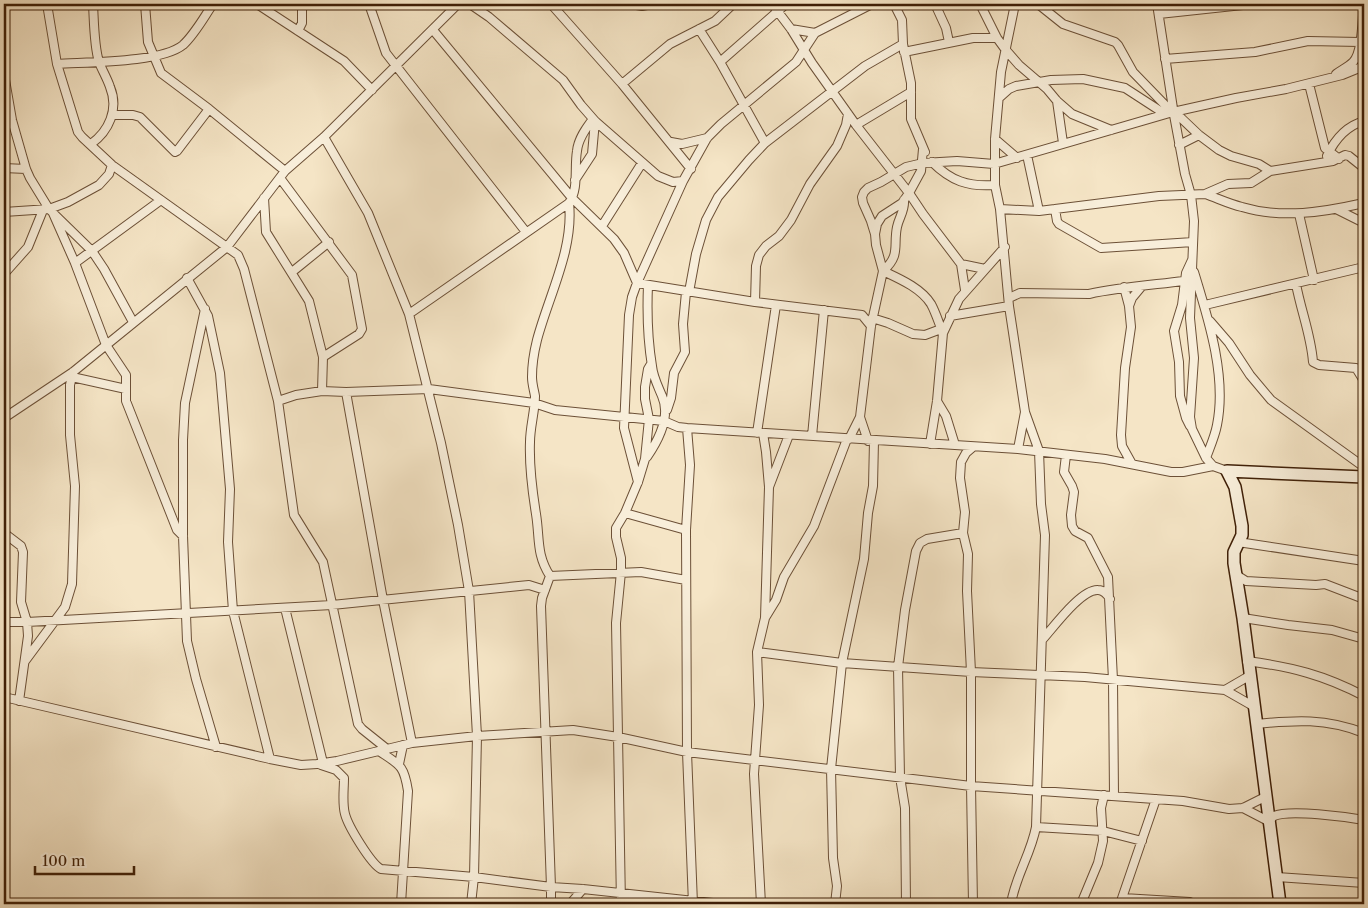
<svg xmlns="http://www.w3.org/2000/svg" width="1368" height="908" font-family="'Libre Caslon Text',serif">
	<rect width="100%" height="100%" fill="#f5e5c6"/>
	<filter id="stains"><feTurbulence type="fractalNoise" baseFrequency=".004" numOctaves="4"/><feColorMatrix values="0 0 0 0 .2 0 0 0 0 .09 0 0 0 0 .02 0 0 0 .5 -.17"/></filter>
	<radialGradient id="worn" r=".72"><stop offset=".6" stop-color="#630" stop-opacity="0"/><stop offset="1" stop-color="#630" stop-opacity=".3"/></radialGradient>
	<g fill="none" stroke-linecap="round" stroke-linejoin="round">
		<g stroke="#6c5037" stroke-width="10">
			<path id="street" d="M47,4L57,64L78,132L82,137L112,165L238,255L244,269L278,401L294,515L323,562L358,724L362,729L387,749
				M145,4L148,42L161,73L209,109L285,171
				M257,4L344,61L372,90
				M369,4L386,53L526,232
				M470,4L489,17L563,80L581,105L595,121L658,176L673,182L683,181
				M551,4L622,84L691,169
				M557,4H576
				M631,4L642,6L652,4
				M772,4L791,29L812,63L856,125L909,193L923,214L961,264L965,290
				M894,4L902,20L903,44L911,83V119L925,152
				M935,4L946,28L949,42
				M980,4L997,38L1005,49L1019,65L1047,89L1057,101L1072,114L1111,130
				M1038,4L1063,24L1115,42L1118,45L1133,72L1166,106L1169,113
				M1157,4L1174,115L1185,174L1191,195L1194,221L1190,318L1194,358L1190,417L1192,429L1206,458L1213,466L1227,471
				M1159,14L1252,4
				M699,29L720,62L765,143
				M791,29L815,33
				M433,30L572,198L614,239L624,253L637,283
				M298,31L302,23V4
				M904,52L973,38H997
				M1165,59L1255,52L1308,41L1360,42
				M720,62L786,4
				M57,64C87,62 161,63 183,45C195,34 204,17 213,4
				M4,74L12,120L26,169L30,178L49,209L92,251L104,269L133,322
				M1336,74C1341,70 1348,67 1353,62C1363,52 1362,18 1364,4
				M622,84L670,44L715,21L733,4
				M1309,84L1325,148L1339,159
				M1000,97L1009,89L1016,86L1051,80L1083,79L1125,88L1165,114
				M1057,101L1063,143
				M113,115H133L140,117L175,152L177,151L209,109
				M1174,115L1179,116L1199,135L1219,150L1231,156L1259,164L1270,171
				M856,125L911,92
				M324,137L368,213L409,314L441,443L458,525L469,591L477,736L474,877L471,904
				M995,139L1017,158
				M671,142L682,144L707,138
				M91,144C109,131 119,109 110,87C107,78 102,70 99,62C94,46 94,21 93,4
				M1179,145L1199,135
				M1027,155L1039,211
				M1327,156C1335,139 1346,126 1364,121
				M932,162C951,181 968,187 995,185
				M4,168L26,169
				M280,178L352,275L362,329L359,334L323,357
				M575,180L592,154L595,121
				M1205,194C1217,198 1229,204 1242,207C1282,219 1324,212 1364,203
				M264,198L266,232L309,301L323,357L322,391
				M569,203C574,249 549,295 537,340C534,352 532,365 532,377C532,384 534,390 535,396C535,411 530,427 530,442C529,467 532,489 536,514C540,539 536,554 550,576L641,572L686,580
				M1000,209L1039,211L1159,196L1205,194L1228,184L1251,183L1270,171L1333,161L1345,155L1349,156L1364,168
				M1055,209L1057,221L1059,224L1101,248L1193,242
				M1336,209L1364,223
				M52,211L75,263L106,345L126,375V401L177,530L183,536
				M4,212L49,209L68,202L99,185L109,174L112,165
				M1299,214L1314,280
				M602,226L642,163
				M875,234L871,221L863,203L862,197L864,192L868,188L881,182L906,167L923,163L957,161L994,164L1173,112L1236,98L1286,89L1342,75L1364,66
				M75,263L161,200
				M961,264L985,269
				M883,271C900,279 921,288 931,304C936,313 939,324 943,333
				M883,271C901,255 893,246 897,227C899,217 905,211 904,200
				M292,272L329,242
				M1194,272C1208,318 1227,376 1217,425C1215,436 1210,447 1206,458
				M4,274L28,247L43,210
				M187,278L208,316L220,373L230,489L228,542L233,611L270,759
				M637,283L755,302L862,315L871,326
				M1296,284C1301,311 1311,335 1313,362L1319,365L1356,368L1364,381
				M1124,287L1129,306L1131,327L1125,368L1121,435L1122,446L1132,464
				M689,292L696,254L706,220L718,197L749,160L765,143L865,66L903,44
				M1009,298L1020,293L1089,294C1120,287 1152,285 1184,281
				M755,302L756,266L759,255L766,246L779,236L791,220L810,184L837,146L846,125L848,114
				M1205,305L1364,267
				M1129,306L1132,298L1142,286
				M205,309L185,403L183,440V536L187,641L196,679L216,747
				M409,314L569,203C579,189 574,168 577,151C578,139 586,128 593,119
				M950,316L1009,306
				M872,318L888,323L913,334L925,335L941,329
				M1210,321L1229,343L1250,375L1271,400L1364,467
				M72,377L126,389
				M346,392L383,600L412,743
				M278,401L296,395L322,391L346,392L429,389L534,403L555,410L664,421L678,427L687,428L1018,449L1105,459L1171,472H1183L1213,466
				M937,401L946,416L955,445
				M667,410L671,398L674,373L685,352L683,324L686,292
				M860,417L868,441
				M4,418L73,372L227,247L285,171L324,137L458,4
				M1190,426L1186,418L1180,396L1179,362L1174,331L1182,305L1186,273L1192,260
				M687,428L690,465L686,530L687,752L693,904
				M757,433L776,305
				M812,436L824,310
				M849,439L860,417L871,326L883,271L876,245L875,234L877,224L882,216L902,203L909,193L921,171L923,149
				M930,444L937,401L943,333L959,299L1005,247
				M973,447L966,453L961,462L960,478L965,512L963,533L968,554L967,591L971,672V786L973,904
				M1018,449L1025,412
				M1066,455L1064,472L1072,486L1074,492L1071,515L1072,526L1075,531L1088,538L1108,577L1113,680L1114,796
				M647,457C658,441 671,416 662,396C658,386 653,377 652,366C648,342 647,309 648,285
				M638,482L624,428L629,315L632,297L637,283L683,181L707,138L721,124L796,62L815,33L872,4
				M769,487L789,435
				M625,513L686,530
				M4,533L21,546L23,552L21,602L27,622L28,636L19,701
				M1238,542L1364,561
				M1235,574L1246,581L1316,585L1325,584L1364,599
				M550,576L542,598L541,606L551,887V904
				M285,608L323,763
				M765,618L776,600L784,577L814,526L847,439
				M1243,618L1288,625L1332,630L1364,639
				M4,622H27L332,605L529,585L545,590
				M1042,640C1053,628 1081,589 1098,590C1104,590 1107,594 1110,599
				M757,652L842,663L971,672L1085,677L1225,690L1253,706
				M25,661L65,607L72,584L75,486L70,435V385L73,372
				M1247,661C1292,667 1324,675 1364,696
				M1225,690L1249,676
				M4,697L270,759L301,765L317,764L337,761L412,743L477,736L573,730L618,737L687,752L971,786L1183,801L1229,809L1243,808L1265,797
				M1256,724C1295,720 1326,718 1364,733
				M379,751C400,765 404,765 408,791L401,904
				M399,764L403,745
				M321,765L336,770L344,778C344,790 342,803 345,814C348,826 371,864 381,869L474,877L551,887L583,889L722,904
				M1243,808L1268,821C1270,820 1272,818 1274,816C1290,809 1346,817 1364,820
				M1036,827L1103,831L1142,841
				M1277,877L1364,883
				M1123,898L1190,902L1192,904
				M570,904L583,889
				M621,904L616,623L621,572V558L616,537V528L625,513L638,482L645,459L649,419L645,399V387L648,369L651,364
				M761,904L754,774L759,705L757,652L765,618L769,487L766,452L763,433
				M835,904L837,886L833,858L831,769L842,663L864,559L868,513L873,486L874,441
				M906,904L905,808L900,777L898,667L905,610L916,551L920,543L927,539L963,533
				M1011,904C1015,877 1031,854 1036,827L1045,535L1041,504L1039,451L1025,412L1009,306L1000,209L995,185V139L1001,72L1015,4
				M1081,904L1098,863L1103,841L1101,808L1104,795
				M1120,904L1156,799"/>
		</g>
		<g stroke="#3f1f07" stroke-width="14">
			<path id="secondary" d="M1227,471L1235,487L1242,526V535L1234,552V563L1243,618L1280,904
				M1227,471L1364,477"/>
		</g>
		<use href="#street" stroke="#f8eeda" stroke-width="8"/>
		<use href="#secondary" stroke="#f8eeda" stroke-width="11"/>
	</g>
	<rect width="1368" height="908" fill="none" stroke="#f5e5c6" stroke-width="20"/>
	<rect x="5" y="5" width="1358" height="898" fill="none" stroke="#3f1f07" stroke-width="2.5"/>
	<rect x="10" y="10" width="1348" height="888" fill="none" stroke="#3f1f07"/>
	<path d="M35 866v8h99v-8" fill="none" stroke="#3f1f07" stroke-width="2.5"/>
	<text x="42" y="866" font-size="15" fill="#3f1f07" stroke="#f8eeda" stroke-width="4" paint-order="stroke">100 m</text>
	<rect width="100%" height="100%" filter="url(#stains)"/>
	<rect width="100%" height="100%" fill="url(#worn)"/>
</svg>
